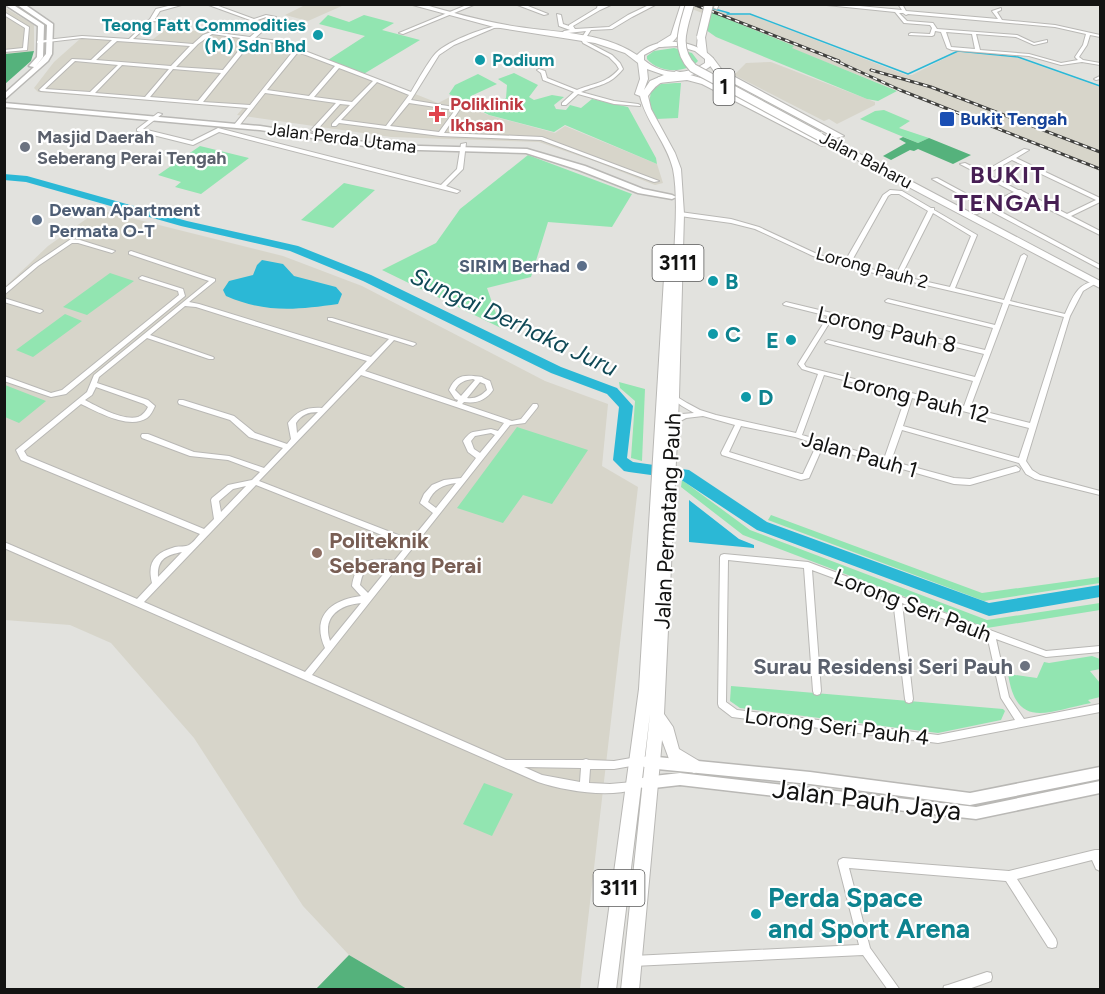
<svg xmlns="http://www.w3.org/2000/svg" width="1105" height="994" font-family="Figtree,sans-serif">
	<rect width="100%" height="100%" fill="#e2e2de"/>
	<path fill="#d7d5ca" d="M305,5V4L344,5L308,21L285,15Z
		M682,5H701L728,14L751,15L906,75H912L959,51L1018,58L1100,87V171Z
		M4,7L34,25V51L5,54Z
		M165,30L208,31L278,40L438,103L450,97L488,115L555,133L565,126L657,164L663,183L655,185L594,161L539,142L391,137L237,115L243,108L38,92L34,88L54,62L81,38L152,40Z
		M771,62L875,102V105L837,124L829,119L824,121L734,75L746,63Z
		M99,210L283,256L362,286L545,381L608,404L602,466L638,487L580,989H407L349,955L303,906L194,738L111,643L70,625L5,620V287L48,246Z"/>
	<path fill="#92e5b1" d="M710,12L794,46L792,48L897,91L878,101L867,99L716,37L706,30Z
		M328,15L349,22L364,15L394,23L382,30L420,40L362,75L328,60L365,36L319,24Z
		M674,48L692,53L698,61C686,74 658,73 647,59V56L654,51Z
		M514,73L538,85L529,97L534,100L552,95L564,97L554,105L556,109L566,110L570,105L581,108L592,99L628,107L656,158L657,164L565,125L554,132L489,115L449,94L455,85L478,74L497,84L471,96L474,102L488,108L506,98L507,85L498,79Z
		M676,83H681L678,118L656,119L649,104L651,91L661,84Z
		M884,110L910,121L899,128L929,138L918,143L860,119L875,111Z
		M200,146L249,158L201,194L175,187L181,182L158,175Z
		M528,155L632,194L612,227L548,222L531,277L487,288L501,328L382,270L436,243L460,209Z
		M344,183L375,190L333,228L301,220Z
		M110,273L134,281L87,315L63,307Z
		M65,314L82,321L33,357L16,350Z
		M619,382L645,389L642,461L631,458L635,401L620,388Z
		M4,385H5L46,401L19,423L5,417Z
		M517,427L588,450L552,504L523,495L503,523L457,508Z
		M682,480L750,530L987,620L1100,603V610L987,628L743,535L681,487Z
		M771,515L982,593L1100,577V583L984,601L768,520Z
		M1092,656L1100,659V669L1090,671L1100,683V697L1088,700L1091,703C1048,711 1017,731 1008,674L1037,678L1044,662L1049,663Z
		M731,686L1003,709L1005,711L1001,720L938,733L740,708L730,701Z
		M484,783L513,794L492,836L463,824Z"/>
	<path fill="#55b27c" d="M34,51L31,61L5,84V54Z
		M903,137L918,143L929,138L971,155L953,164L918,149L914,151L910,150L891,160L883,156L906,143L899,139Z
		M349,955L407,989H316Z"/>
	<path fill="#2bb8d6" d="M262,260L283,264L294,276L336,287L342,294L338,304C296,310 265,313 226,296L223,290L229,281L253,275L257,265Z
		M689,500L739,539L754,545V548L689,542Z"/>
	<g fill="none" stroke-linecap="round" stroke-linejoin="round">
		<path stroke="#2bb8d6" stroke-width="1.5" d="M711,8L729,13
			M727,14H750L908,74L958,51L1018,57L1100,86"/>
		<path fill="#2bb8d6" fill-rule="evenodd" d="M4,174L27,176L187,221L298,246L371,275L561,367L617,388L633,406L627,458L633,462L689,470L767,522L989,603L1100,585V597L989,616L757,530L680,479L629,472L624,471L613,460L619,407L607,394L551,373L363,281L290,251L181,226L26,182L4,180Z"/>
		<g stroke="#b9b8b5" stroke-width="2">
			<path id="minor" d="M176,4H185L160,11L155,19L179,22L184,19H186V21L180,24L153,21L133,39L193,44L203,35L211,32L250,37L271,19L266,17L232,29L230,28V27L250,20L206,4H213L254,19L266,15L276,17V19L255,38L279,41L411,92C417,82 429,60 436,53C448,41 489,25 505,25V27L494,28L454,45L439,55L411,100L460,108V109L444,133L542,137L659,181L654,182L541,140L440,136L339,123L336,126H332V124L350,105L340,104L316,131L314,132L311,130L312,129L336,103L265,93L239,126L237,127L234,125L248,108L41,91L39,90L72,59L91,60L112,40L82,38L39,43H37V41L82,36L129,39L150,19L156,9ZM212,34L248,39L223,70L176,67L198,44ZM253,40L276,43L294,50L250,105L203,102ZM117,41L190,46L171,66L96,60ZM298,52L335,66L309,96L267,90ZM75,61L118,65L90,92L45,89ZM122,65L169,69L145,97L95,93ZM339,68L373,81L352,102L314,97ZM173,69L221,73L198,101L150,97ZM377,82L409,95L386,126L341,120ZM409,103L455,110L439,132L390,126Z
				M469,4H476L403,34L399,33Z
				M515,4H523L548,14L544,15Z
				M598,4H602V6L606,4H613L600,10L573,26L575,29L609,27L628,15L651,4H657L632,17L612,29L591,30L585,39L587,42L612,55L620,63L623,69C609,86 600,84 581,92L614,101L638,104L640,105V106L614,104L578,94L566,105H562V103L574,92L543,80L541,73L537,70L539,69L545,71L547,78L577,90C593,83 606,84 619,69L616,64L609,57L583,43L581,39L586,31L568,33L561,37L559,36L564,31L570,30L559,26L557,14L561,15L563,24L569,26V25L597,8Z
				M715,4H719L717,9L714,8Z
				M817,4H838L902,10L898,4H902L906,11L998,19L992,11L1001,8V10L997,12L1002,20L1055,25L1100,35V37L1090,35L1087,45L1079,57L1083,60L1100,63V65L1082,62L1061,65L1029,56L952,50L947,48L941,32L935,31L934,35L932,36L909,35V34L911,33L930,34L932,28L930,25L904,23L895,12ZM899,13H903L906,15L908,14L1055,27L1086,34L1083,45L1075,57L1078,60L1061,63L1029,54L980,50L976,34L1016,37L1034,45L1047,42V40L1034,43L1017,35L937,29L933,23L907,21ZM946,32L972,34L975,49L951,47Z
				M4,12L29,27L27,50L4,52V50L23,48L25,28L4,15Z
				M1100,76V79L1096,80L1094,79Z
				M158,113L162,114L143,129L192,141L218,128L441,185L457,169L461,144L466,143L463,169L446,186L460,191L457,193L219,132L193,145L137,131V129Z
				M1024,149L1029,150L1016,158L1100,198V202L1071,216L1100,231V235L1018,194L992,207L1100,265V269L987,209L977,214H973V212L983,207L932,179L937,178L987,205L1014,192L960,164L965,163L983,172ZM1012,160L1096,200L1067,214L1022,191L1021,190H1018L987,174Z
				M890,190L902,191L931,208H934V210L977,235L955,288L1004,300L1021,256L1024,254L1027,256L1010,301L1065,314C1073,297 1077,283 1097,281L1098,282L1083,291L1070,316L1026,461L1032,470L1040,475L1100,491V495L1035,479L1026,474L1019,463L902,430L891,461L954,478L970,479L1016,466L1020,469L1019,471L970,485L954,484L823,446L809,478L801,480L722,455L721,453L735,425L703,416L686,418L675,424H671L670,422L671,420L682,414L694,413L682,406L672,399L671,397L674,395L687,403L700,410L716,415L796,433L818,374L802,369L798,364L828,316L784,305L783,304L786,302L985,350L993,328L886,302L885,301L888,299L995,325L1003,303L844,266L813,256L755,229L731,223L680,216L677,214L680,212L731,219L759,227L817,254L844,263L883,195ZM891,194H899L928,211L896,275L850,264L888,196ZM933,213L971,236L950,287L901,276ZM1009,304L1064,317L1030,423L970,408ZM833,317L984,354L975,377L828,340L825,342L826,343L973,381L964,406L806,367L804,364ZM824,375L906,396L884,459L802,435ZM912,398L1029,428L1019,458L903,426ZM741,426L795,437L817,444L803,474H801L729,452Z
				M71,239L80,240L115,251L112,253L78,243H72L38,266L4,295V289L34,264Z
				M131,251L215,279V281L189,302L199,304L371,357L389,339L328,320V318H332L415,343L416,344L413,346L394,340L365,371L457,402L458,400L455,399L449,390C456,373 467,375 482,377L483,378L490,381L493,390C486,400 477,404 464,402L462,404L512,421L521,419L533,404H537L538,406L537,408L525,423L510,425L312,675L506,760H583L586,759L589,760L614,761L637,757L640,758L642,761L640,764L637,765L614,769H590L589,783L610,784L633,782L636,783L638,786L636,789C608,798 565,791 538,782L4,548V542L137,599L152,583C147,563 154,553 175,547C179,546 186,547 189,545C193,543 197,537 200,534L21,460L16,450L87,392L94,375L209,281L129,254V252ZM185,306L196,307L367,361L322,408C307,407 297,411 288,423L291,439L287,444L255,433L234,416L183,400H179L178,402L179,404L230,420L249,437L283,448L264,468L229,456L194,452L148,434H142L141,436L142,438L190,456L228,460L260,472L252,480L228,485L212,498L211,500L214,519L204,529L27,456L24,451L81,404C98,412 129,430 147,418C151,415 153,410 155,406L148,400L97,383L99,377L147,338L209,359H213L214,358L213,357L150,335ZM361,375L504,423L498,431L491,429L473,432C469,433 466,437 463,441L468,452L476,458L461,478L444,480L432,485L424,494L420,503L433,513L411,540L259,481ZM473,379L475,380L461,396L455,390C459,382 465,380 473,379ZM480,382L485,384L487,390C481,396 475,399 467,398ZM96,387L144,404L148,407C146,411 143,415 138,417C123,421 98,407 85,400L92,395ZM318,412L297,433L296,423C301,415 308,412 318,412ZM491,433L495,435L480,453L474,449L471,441L475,436ZM456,483L436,508L428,502C434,489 442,485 456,483ZM256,485L407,545L394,561C370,557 356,560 352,586L361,596C330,600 311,617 325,648L305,672L144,602ZM246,486L221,512L219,501L233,489ZM182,552L158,577C157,559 166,555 182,552ZM375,565L390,566L368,593L360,585C362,575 364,568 375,565ZM361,603L330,641C322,617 339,605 361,603ZM524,767L581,768L580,782L542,775Z
				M142,276L183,289L185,296L66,394L51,397L4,381V376L51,393L62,390L179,295L178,291L140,279L139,278Z
				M4,298L42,310L43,311L40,313L4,302Z
				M724,554L808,562L1046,651L1100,646V652L1046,657L996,639L1009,697L1024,719L1100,704V712L938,743L732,717L719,707L718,704L720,557L721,555ZM728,560L804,568L813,691L814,694L817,695L820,694L821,691L812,570L893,600L905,699L906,702L909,703L912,702L913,699L902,603L987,635L1001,698L1015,720L938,735L737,710L726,702Z
				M1095,850H1100V871L1096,869L1092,860L1017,879L1056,939L1057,943L1056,947L1052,948L1048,947L1006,881L849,868L870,948L900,990H888L863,955L633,966L629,965L628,961L629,957L633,956L859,945L838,863L839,860L843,858L1009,871Z
				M987,972L991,973L992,977L991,981L966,990H943L944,986L948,985Z"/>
		</g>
		<g stroke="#b9b8b5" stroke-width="3">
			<path id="tertiary" d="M4,4H12L44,25L43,57L35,67L46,54L47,25L16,4H24L53,24L52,54L48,61L4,100V94L34,67L29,66L37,57L38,26Z
				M4,103L260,126L384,145L527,149L585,166L643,189L672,195L676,197L672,199L638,193L579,170L526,153L384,149L260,130L4,107Z
				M647,756L810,772L970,793L1100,767V779L970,805L810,784L647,768L642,766L641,762L642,758Z
				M680,773L976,807L1100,781V793L976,819L680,785L645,789L640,787L638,783L640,779L645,777Z"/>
		</g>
		<g stroke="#b9b8b5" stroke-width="2">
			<path id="primary" d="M409,4H422C450,12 478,20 507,25C549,33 601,30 637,55C657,35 694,39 713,58V64C690,85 668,66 648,96L651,109L675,153L681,169L684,214L679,397L664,714L673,727L679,749L699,761L701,766L699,771L694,773L669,759L662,740L639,990H621L650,714L616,990H598L639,689L664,278L669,275L673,277C674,245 679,199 673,169C667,143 646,122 640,96L635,94L640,79L638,63L625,53L595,43L494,27ZM678,46L695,51L705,59V63C687,76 661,75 644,60V55L659,47ZM647,69L664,75L650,81L644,90L648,79Z"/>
		</g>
		<g stroke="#b9b8b5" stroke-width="2">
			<path id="trunk" d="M681,4H689C684,21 680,47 658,47V43L671,35Z
				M698,35L705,37L707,54H701L697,46Z
				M707,58H713L722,70L844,136L836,138L716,74L706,60Z
				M676,71L708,80L815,135L822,134L1100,281V288L829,145L822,146L702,84L687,80L659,83L655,80L659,77L675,76L672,74Z"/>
		</g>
		<use href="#minor" fill="#fff" fill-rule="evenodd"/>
		<use href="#tertiary" fill="#fff" fill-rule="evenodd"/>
		<use href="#primary" fill="#fff" fill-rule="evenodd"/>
		<use href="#trunk" fill="#fff" fill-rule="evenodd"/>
		<g stroke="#40403e" stroke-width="3">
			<path id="rail" d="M693,4L839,61
				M832,59L900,90L1100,169
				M871,70L931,87L1100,152"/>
		</g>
		<use href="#rail" stroke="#fff" stroke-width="1.5" stroke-dasharray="4.5" stroke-linecap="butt"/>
		<g stroke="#b9b8b5" stroke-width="10" stroke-linecap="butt">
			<path id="trunk-bridge" d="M690,4C683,28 674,48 693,68L819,136
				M701,37L709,4"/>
		</g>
		<use href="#trunk-bridge" stroke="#fff" stroke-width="8"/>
	</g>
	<g fill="#0f9aa8" stroke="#fff" stroke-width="2">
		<circle cx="318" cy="35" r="6"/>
		<circle cx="480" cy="60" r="6"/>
		<circle cx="713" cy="281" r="6"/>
		<circle cx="713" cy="334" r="6"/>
		<circle cx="791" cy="340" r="6"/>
		<circle cx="746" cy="397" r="6"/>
		<circle cx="756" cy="914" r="6"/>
	</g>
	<path fill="#e0444e" stroke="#fff" stroke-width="2" d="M434 105h6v6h6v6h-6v6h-6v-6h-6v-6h6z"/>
	<rect fill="#1a4fb4" stroke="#fff" stroke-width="2" x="939" y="111" width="16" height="16" rx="3"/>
	<g fill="#6b7280" stroke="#fff" stroke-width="2">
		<circle cx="25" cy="147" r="6"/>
		<circle cx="1025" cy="666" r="6"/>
	</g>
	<g fill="#5c6f8a" stroke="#fff" stroke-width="2">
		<circle cx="37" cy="220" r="6"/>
		<circle cx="582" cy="266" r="6"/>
	</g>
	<circle fill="#8d6e63" stroke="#fff" stroke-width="2" cx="317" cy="553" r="6"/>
	<g text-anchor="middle" stroke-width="4.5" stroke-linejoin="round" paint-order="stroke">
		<g font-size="18" font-weight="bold" fill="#0d838f" stroke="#fff" text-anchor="end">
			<text x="306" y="31">Teong Fatt Commodities<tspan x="306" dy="21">(M) Sdn Bhd</tspan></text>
			<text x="492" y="66" text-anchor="start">Podium</text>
		</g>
		<g font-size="18" font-weight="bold" fill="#be3a42" stroke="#fff" text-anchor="start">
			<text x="450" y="110">Poliklinik<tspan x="450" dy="21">Ikhsan</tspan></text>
		</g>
		<g font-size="18" font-weight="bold" fill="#164399" stroke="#fff" text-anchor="start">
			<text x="960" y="125">Bukit Tengah</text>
		</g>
		<g font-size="18" font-weight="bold" fill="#5b616d" stroke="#fff" text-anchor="start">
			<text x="37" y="143">Masjid Daerah<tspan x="37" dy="21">Seberang Perai Tengah</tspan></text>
		</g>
		<g font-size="18" fill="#131312" stroke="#fff">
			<text transform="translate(342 138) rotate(7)" y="6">Jalan Perda Utama</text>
			<text transform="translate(866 160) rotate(28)" y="6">Jalan Baharu</text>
			<text transform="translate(872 268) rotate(15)" y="6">Lorong Pauh 2</text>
		</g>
		<g font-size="18" font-weight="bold" fill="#4e5e75" stroke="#fff" text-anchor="start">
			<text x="49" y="216">Dewan Apartment<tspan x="49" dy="21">Permata O-T</tspan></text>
			<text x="570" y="272" text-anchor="end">SIRIM Berhad</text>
		</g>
		<g fill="#fff" stroke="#5a5a59" stroke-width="1.5">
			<rect x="713.5" y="69" width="21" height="36" rx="4.5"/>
			<rect x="652.5" y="245" width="51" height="36" rx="4.5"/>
			<rect x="593.5" y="870" width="51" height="36" rx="4.5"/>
		</g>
		<g font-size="21" font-weight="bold" fill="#131312">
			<text x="724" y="94">1</text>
			<text x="678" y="270">3111</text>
			<text x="619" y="895">3111</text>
		</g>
		<g font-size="22" font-weight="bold" fill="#0d838f" stroke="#fff" text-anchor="start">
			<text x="725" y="289">B</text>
			<text x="725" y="342">C</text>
			<text x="779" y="348" text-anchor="end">E</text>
			<text x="758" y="405">D</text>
		</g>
		<g font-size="22" fill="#131312" stroke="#fff">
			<text transform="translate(887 329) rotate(13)" y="8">Lorong Pauh 8</text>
			<text transform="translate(916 397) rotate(14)" y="8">Lorong Pauh 12</text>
			<text transform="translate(860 454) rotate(16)" y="8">Jalan Pauh 1</text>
			<text transform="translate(667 521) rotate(-87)" y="8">Jalan Permatang Pauh</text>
			<text transform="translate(913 605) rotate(21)" y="8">Lorong Seri Pauh</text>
			<text transform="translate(837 726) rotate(7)" y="8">Lorong Seri Pauh 4</text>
		</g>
		<g font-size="22" font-weight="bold" fill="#785e54" stroke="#fff" text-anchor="start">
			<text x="329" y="548">Politeknik<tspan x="329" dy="25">Seberang Perai</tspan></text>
		</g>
		<g font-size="22" font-weight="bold" fill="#5b616d" stroke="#fff" text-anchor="end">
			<text x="1013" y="674">Surau Residensi Seri Pauh</text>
		</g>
		<g font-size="24" font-weight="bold" letter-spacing="1.5" fill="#471f54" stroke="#fff">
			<text x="1008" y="183">BUKIT<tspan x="1008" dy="28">TENGAH</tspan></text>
		</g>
		<g font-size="24" font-style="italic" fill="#114a57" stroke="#fff">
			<text transform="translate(514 322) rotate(25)" y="8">Sungai Derhaka Juru</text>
		</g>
		<g font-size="27" fill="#131312" stroke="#fff">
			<text transform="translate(867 800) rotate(7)" y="9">Jalan Pauh Jaya</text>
		</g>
		<g font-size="27" font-weight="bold" fill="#0d838f" stroke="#fff" text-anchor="start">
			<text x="768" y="907">Perda Space<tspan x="768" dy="31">and Sport Arena</tspan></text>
		</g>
	</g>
	<rect width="1105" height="994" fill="none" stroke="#131312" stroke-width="12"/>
</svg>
